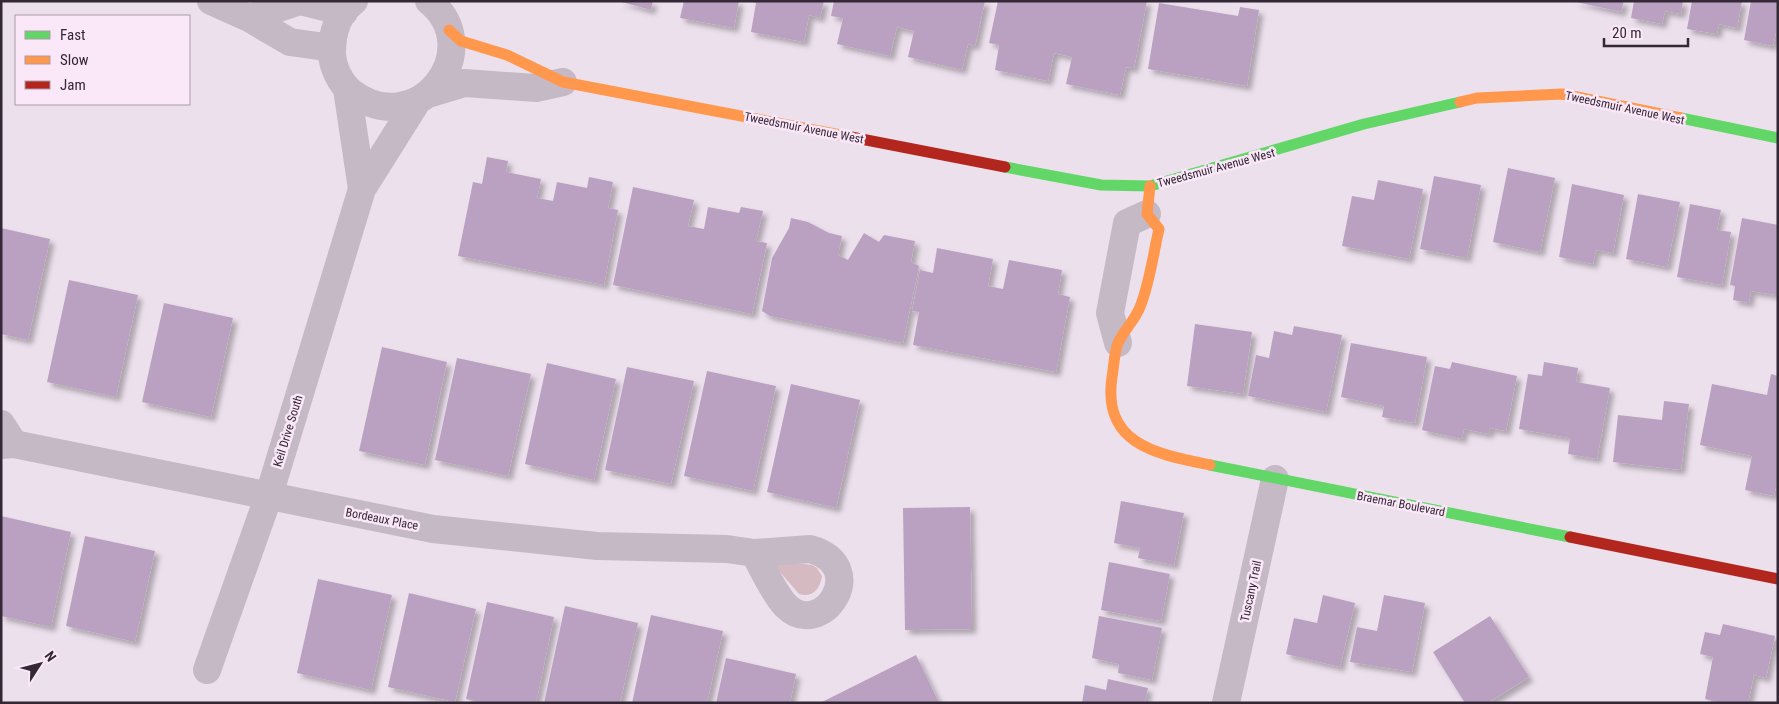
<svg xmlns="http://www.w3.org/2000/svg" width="1779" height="704" font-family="'Roboto Condensed',sans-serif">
	<defs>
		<filter id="shadow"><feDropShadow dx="4.5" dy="4.5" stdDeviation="2.5" flood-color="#0004"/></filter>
	</defs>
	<rect width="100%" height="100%" fill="#ece0ec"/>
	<path fill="#d5bac1" d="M776,561L812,565L817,568L822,576C820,589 813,598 799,594L774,565Z"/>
	<path fill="#bba1c1" filter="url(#shadow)" d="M618,1H653L651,10Z
		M684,1H739L734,28L680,18Z
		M750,1H824L820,18L809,15L804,42L751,32L756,3Z
		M834,1H985L975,46L968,44L962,70L908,57L914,31L897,27L890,56L837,44L843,18L831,16Z
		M998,1H1147L1134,68L1126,67L1120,95L1066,84L1072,57L1054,53L1048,81L995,70L999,45L989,43Z
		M1572,1H1624L1621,12Z
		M1634,1H1683L1681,14L1665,11L1662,24L1631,18Z
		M1692,1H1742L1737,28L1719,24L1717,34L1687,29Z
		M1751,1H1778V33L1776,32L1773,46L1744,40Z
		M1159,3L1238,16L1240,7L1259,10L1247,86L1148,69Z
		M487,157L508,161L506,172L541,179L537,198L553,201L557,182L587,188L589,177L613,182L608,208L618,210L604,285L458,256L473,182L482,184Z
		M1508,168L1555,178L1540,252L1493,242Z
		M1434,176L1481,185L1467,258L1420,249Z
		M1378,180L1423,189L1409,259L1342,246L1352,196L1374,200Z
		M1572,184L1624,195L1613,253L1596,250L1593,264L1559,257Z
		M633,187L694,200L688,226L704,229L708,207L739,213L741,207L763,211L756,241L767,243L752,314L613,285Z
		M1638,194L1680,202L1667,267L1626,259Z
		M1690,204L1721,210L1717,230L1731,232L1722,285L1677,277Z
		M791,218L808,222L829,233L842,236L838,255L848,260L864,233L879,242L884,235L915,241L911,262L919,266L903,343L770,316L762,311L772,258L789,228Z
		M1742,218L1778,225L1777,295L1751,291L1749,303L1733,300L1735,286L1730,285Z
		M1,228L50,239L28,340L1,334Z
		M937,248L993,259L988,286L1003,289L1009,260L1062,270L1058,294L1070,297L1056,372L913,345L919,312L912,311L920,270L933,273Z
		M69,280L138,295L116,397L47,382Z
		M164,303L233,318L211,417L142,402Z
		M1195,324L1252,332L1243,394L1187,386Z
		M1294,326L1342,335L1326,412L1248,396L1256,355L1269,358L1274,331L1292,335Z
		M1351,343L1427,357L1415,423L1382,417L1384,406L1341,397Z
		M382,347L447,362L425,465L359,451Z
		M457,358L531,374L508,476L435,460Z
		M1452,362L1517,376L1506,431L1490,428L1489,434L1464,429L1462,439L1422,430L1435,366L1450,369Z
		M1544,362L1578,368L1576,382L1610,388L1597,459L1568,454L1570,438L1519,429L1528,374L1542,376Z
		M547,363L616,379L594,480L525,464Z
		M627,367L694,381L671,484L605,470Z
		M707,371L776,386L753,491L684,476Z
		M1771,374L1778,376V477L1774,496L1745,490L1752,456L1700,445L1712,384L1767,395Z
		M791,384L860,400L836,508L767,492Z
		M1664,401L1689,404L1681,470L1613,462L1618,415L1662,420Z
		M1121,501L1184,513L1174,565L1138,558L1140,548L1114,543Z
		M970,507L972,629L905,630L903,508Z
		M1,516L71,532L51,627L1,616Z
		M85,536L155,551L135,642L66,626Z
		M1109,562L1170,574L1161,621L1101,610Z
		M318,579L392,595L371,690L297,673Z
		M409,593L476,609L455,702L388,687Z
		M1323,595L1355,603L1340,667L1286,654L1294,618L1317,623Z
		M1384,595L1425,603L1412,672L1350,662L1357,627L1377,631Z
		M487,602L554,617L536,703H483L466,699Z
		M565,606L638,623L620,703H544Z
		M651,615L723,631L707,703H632Z
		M1099,616L1162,628L1152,680L1118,673L1119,664L1092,658Z
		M1490,616L1529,677L1488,703H1465L1433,652Z
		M1723,624L1775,636L1766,678L1754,675L1748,703H1722L1705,699L1713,657L1700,654L1705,632L1720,635Z
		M916,655L939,703H820Z
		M726,658L796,674L790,703H716Z
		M1108,679L1148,688L1145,703H1082L1085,685L1106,690Z"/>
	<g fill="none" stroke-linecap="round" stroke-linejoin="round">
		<path stroke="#c6b9c6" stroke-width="28" d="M211,1L249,18L290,42L332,48
			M354,1C338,13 332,33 332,52C332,66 340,83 351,92C417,143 489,50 429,1
			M249,18L300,1L344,12
			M347,89L362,189
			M431,93L464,83L536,88L563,82
			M1118,343L1110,313L1127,223L1147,214
			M1,424L14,444L1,445
			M14,444L433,529L597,546L727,549L754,553
			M810,549C872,566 822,641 786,606C773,592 764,570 754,553Z
			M207,670L269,495L362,189L416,103
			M1226,703L1275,479"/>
		<path stroke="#63d668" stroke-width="11" d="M1681,118L1778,138
			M1005,167L1101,185L1150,186L1364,124L1460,102
			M1210,465L1570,537"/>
		<path stroke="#ff974d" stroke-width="11" d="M449,30L461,41L507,55L563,82L851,137
			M1460,102L1477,98L1562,94L1681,118
			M1150,186L1147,214L1159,229C1153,255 1150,282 1140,307C1135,320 1124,330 1118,343C1114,353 1114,366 1112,377C1102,445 1157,454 1210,465"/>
		<path stroke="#b3261e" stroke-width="11" d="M851,137L1005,167
			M1570,537L1778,579"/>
	</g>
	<g text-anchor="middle" stroke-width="5" stroke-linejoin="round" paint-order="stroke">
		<g font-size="12" fill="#342736" stroke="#fae7f8">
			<text transform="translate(1625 108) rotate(12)" y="4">Tweedsmuir Avenue West</text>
			<text transform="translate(804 128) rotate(11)" y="4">Tweedsmuir Avenue West</text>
			<text transform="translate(1216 168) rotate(-15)" y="4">Tweedsmuir Avenue West</text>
			<text transform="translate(288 431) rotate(-73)" y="4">Keil Drive South</text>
			<text transform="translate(1401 504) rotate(11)" y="4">Braemar Boulevard</text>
			<text transform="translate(382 519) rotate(11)" y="4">Bordeaux Place</text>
			<text transform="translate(1251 591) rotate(-78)" y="4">Tuscany Trail</text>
		</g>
	</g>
	<rect width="1779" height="704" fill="none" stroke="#342736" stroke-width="5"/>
	<rect x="15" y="15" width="175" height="90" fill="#fae7f8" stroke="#ab9aaa"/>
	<rect x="25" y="31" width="25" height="8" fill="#63d668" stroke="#ab9aaa"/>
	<text x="60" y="40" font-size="15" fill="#342736">Fast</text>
	<rect x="25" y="56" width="25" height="8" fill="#ff974d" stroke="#ab9aaa"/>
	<text x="60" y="65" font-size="15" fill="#342736">Slow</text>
	<rect x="25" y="81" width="25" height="8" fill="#b3261e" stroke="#ab9aaa"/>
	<text x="60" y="90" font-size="15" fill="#342736">Jam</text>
	<g transform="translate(40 664) rotate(54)" stroke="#fae7f8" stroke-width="4" paint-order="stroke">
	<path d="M0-4L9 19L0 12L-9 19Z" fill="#342736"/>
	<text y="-8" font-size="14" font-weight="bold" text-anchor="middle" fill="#342736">N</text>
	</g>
	<path d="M1604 38v8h84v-8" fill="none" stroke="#342736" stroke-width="2.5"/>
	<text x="1612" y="38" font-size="15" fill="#342736" stroke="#fae7f8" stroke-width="4" paint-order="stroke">20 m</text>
</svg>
